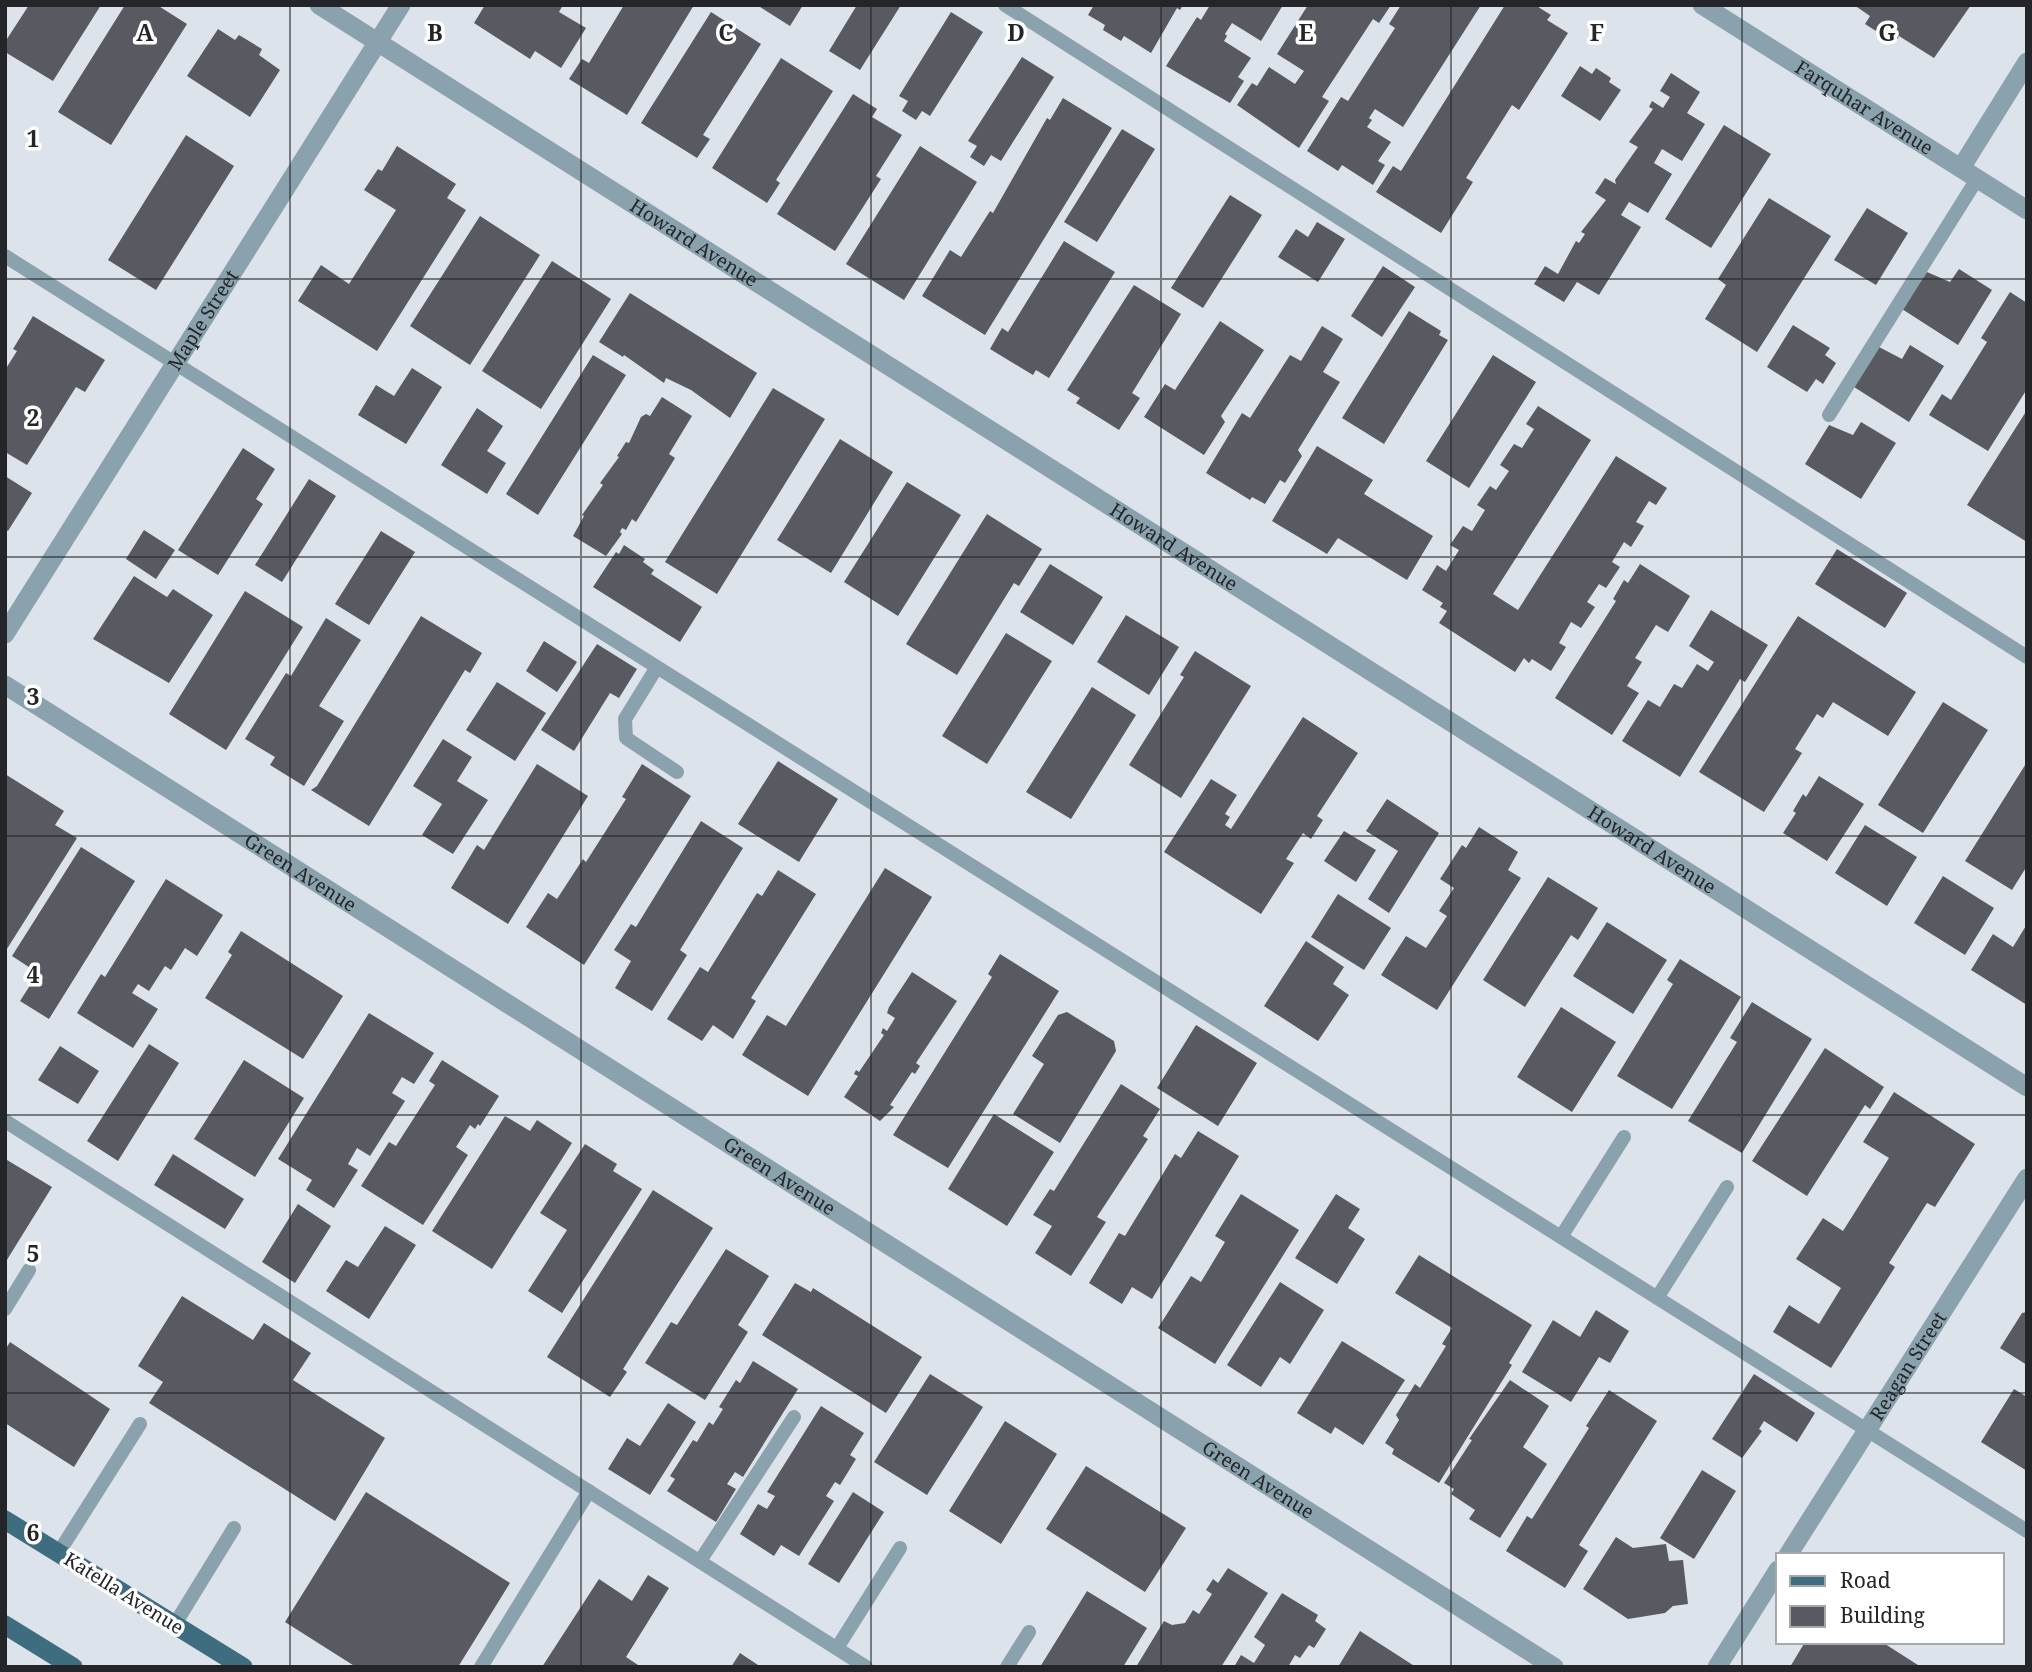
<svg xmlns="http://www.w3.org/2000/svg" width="2032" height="1672" font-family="'Noto Serif',serif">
	<rect width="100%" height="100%" fill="#dde3eb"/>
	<path fill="#595961" d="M29,5H101L53,81L5,52V42Z
		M125,5H157L187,24L111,145L58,112Z
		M485,5H563L559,12L586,28L561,68L535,51L530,59L474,23Z
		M624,5H694L627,115L569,79L582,59L589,63Z
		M757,5H803L790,26Z
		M857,5H901L860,70L829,51Z
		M1094,5H1183L1180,10L1177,8L1151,53L1124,36L1121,41L1103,30L1105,25L1088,15Z
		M1210,5H1283L1261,41L1232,23L1225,34L1227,36L1224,41L1251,58L1238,77L1244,81L1230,103L1166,66L1197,17L1201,20Z
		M1308,5H1391L1379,23L1373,19L1322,97L1329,101L1299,148L1237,105L1252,83L1257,86L1269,67L1295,84L1304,71L1277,54Z
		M1401,5H1481L1403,127L1375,109L1369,118L1372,120L1367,127L1391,142L1378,161L1385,165L1373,185L1342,165L1338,171L1307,151L1341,97L1348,101L1395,28L1389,24Z
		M1505,5H1535L1551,15L1547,20L1568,33L1519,110L1512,105L1466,178L1473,182L1441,233L1376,192L1393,166L1401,171Z
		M1854,5H1971L1934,58L1899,36L1895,43L1865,24L1870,16Z
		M711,12L761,44L703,135L710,139L697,158L641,123Z
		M951,12L983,32L930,116L922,111L916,120L902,111L908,101L899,96Z
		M218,29L235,40L239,35L262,49L259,55L280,70L250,117L187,76Z
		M1022,57L1054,77L1001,161L991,155L984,166L970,157L977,146L968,141Z
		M781,58L833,91L776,180L780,183L767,203L712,168Z
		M1580,66L1592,74L1596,68L1611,78L1609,82L1621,90L1600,121L1561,96Z
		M1671,73L1700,92L1687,113L1705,124L1682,161L1662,149L1654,163L1672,174L1648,213L1629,202L1621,215L1641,227L1599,295L1577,282L1564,302L1534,284L1545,266L1558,274L1576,241L1579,243L1585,234L1581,232L1606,200L1595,193L1605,178L1616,184L1615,180L1638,147L1629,142L1653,109L1649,107L1652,101L1663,108L1670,97L1660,91Z
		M853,94L877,109L872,117L902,135L876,176L881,179L835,251L777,214Z
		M1063,98L1112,128L985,335L922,296L950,250L961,257L990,211L993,213L1047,118L1050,120Z
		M1724,125L1771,154L1711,248L1665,219Z
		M1122,129L1155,149L1097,242L1064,222Z
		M186,135L234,166L156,290L108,260Z
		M397,146L456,184L447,198L466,210L377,351L298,301L321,265L349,284L396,210L364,190L378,169L382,171Z
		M920,146L977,182L904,300L846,264Z
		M1230,195L1262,215L1203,308L1171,288Z
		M1769,198L1831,236L1757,352L1705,319L1726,285L1718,279Z
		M1867,208L1908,233L1876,285L1834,260Z
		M480,216L540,255L470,365L410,326Z
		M1317,222L1345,239L1318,282L1278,257L1296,229L1308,237Z
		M1064,241L1115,272L1049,378L1036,370L1033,375L990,349L1002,328L1008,332Z
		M552,261L611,299L541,409L482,371Z
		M1383,266L1415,287L1382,337L1351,316Z
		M1959,269L1992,290L1958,345L1902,309L1927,272L1950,282Z
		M1134,285L1181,314L1132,393L1140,398L1119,430L1076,403L1080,398L1067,390Z
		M2010,292L2027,303V389L1988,451L1929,415L1942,394L1951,400L1987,342L1981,338Z
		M630,293L757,373L730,418L691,390L666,378L664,383L624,355L623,357L599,342Z
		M1409,311L1441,331L1439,335L1448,340L1384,444L1342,418Z
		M33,316L105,360L85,392L76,387L27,465L5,452V370L17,351L13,349Z
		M1220,321L1264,350L1221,416L1225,422L1204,455L1144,417L1165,384L1175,390Z
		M1793,325L1830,348L1825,355L1836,363L1823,384L1816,379L1807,392L1767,367Z
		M1322,326L1343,339L1323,372L1340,382L1298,450L1302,456L1285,483L1280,480L1265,504L1252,497L1250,500L1206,473L1242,413L1250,418L1290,355L1301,361Z
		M1910,345L1944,366L1909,422L1854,387L1879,347L1902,359Z
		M593,355L626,375L538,515L506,494Z
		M1493,355L1536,382L1469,488L1426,461Z
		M412,368L442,387L406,444L358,415L376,385L394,396Z
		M773,388L825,419L717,594L665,562Z
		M662,397L692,416L669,454L675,458L636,522L632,519L626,530L622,528L620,532L622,534L606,556L573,536L584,516L582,515L603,485L600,483L619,457L617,456L626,442L629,443L641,417L646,414L650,416Z
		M1538,406L1591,440L1493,594L1518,610L1616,456L1667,488L1656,505L1649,501L1636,522L1644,526L1631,547L1624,542L1612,562L1620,567L1606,588L1599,584L1587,602L1595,607L1581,628L1571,622L1559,643L1566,647L1551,671L1532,659L1529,663L1524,658L1515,672L1439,623L1447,611L1440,607L1443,603L1422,590L1437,565L1446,571L1459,550L1450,545L1463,526L1472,531L1485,510L1477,505L1490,486L1496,490L1509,471L1500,465L1514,444L1522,448L1534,429L1526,424Z
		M477,408L503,426L487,451L506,463L487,494L441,465Z
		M2027,410V542L1967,505Z
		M1861,422L1896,443L1861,499L1805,464L1829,425L1853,435Z
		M840,439L893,472L831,573L777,540Z
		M1317,446L1373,480L1364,494L1433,536L1407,580L1338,538L1327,554L1272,521Z
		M243,448L275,469L256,499L263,504L218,575L178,550Z
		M5,476L32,493L8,531L5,529Z
		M309,479L336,496L282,582L255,565Z
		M907,482L961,515L898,616L844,582Z
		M987,514L1042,549L1019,586L1014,583L957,675L906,644Z
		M144,530L175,550L156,579L126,559Z
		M381,531L415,552L369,625L335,604Z
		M624,545L645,559L643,562L654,570L651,574L702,607L680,642L593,587L616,552L619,554Z
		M1837,549L1907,593L1885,628L1815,584Z
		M1050,564L1103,597L1073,645L1020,612Z
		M1640,564L1690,596L1668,632L1656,625L1635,658L1642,662L1627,686L1639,693L1612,735L1555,698L1616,601L1613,599L1624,580L1628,583Z
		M134,576L167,597L173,589L213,615L169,683L93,639Z
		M245,591L303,627L226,750L169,714Z
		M1711,610L1768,645L1745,682L1740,679L1680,777L1622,741L1648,700L1660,707L1674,684L1682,688L1697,664L1708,671L1714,662L1689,646Z
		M1126,615L1179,647L1149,695L1097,662Z
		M421,616L482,653L470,673L465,670L369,826L311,790L317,786Z
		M1798,616L1916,692L1888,736L1833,702L1823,718L1817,714L1795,749L1802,753L1764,812L1699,772Z
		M326,618L361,640L319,706L344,721L304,786L270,765L275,757L245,739L286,673L291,676Z
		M1006,633L1052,661L987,764L942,736Z
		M544,641L577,662L557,692L526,671Z
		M597,644L637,669L619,698L610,693L574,751L541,730Z
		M1195,651L1251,686L1181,798L1129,765L1184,677L1180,675Z
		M497,682L546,713L515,761L466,730Z
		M1092,687L1136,715L1071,819L1026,792Z
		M1943,702L1988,730L1923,833L1878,805Z
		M1303,717L1358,753L1317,816L1323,820L1311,839L1303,833L1286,859L1294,863L1261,914L1164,852L1211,779L1237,795L1225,814L1230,817L1225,825L1231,829Z
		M443,739L472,757L457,781L488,800L453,854L422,835L442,804L413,786Z
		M778,761L838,799L799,862L738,824Z
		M2027,762V866L2012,890L1965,861Z
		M537,764L588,796L508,924L451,888L477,845L484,850Z
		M642,764L691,796L584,965L526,927L548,893L557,899L583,859L586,862L626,799L622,797Z
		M5,774L64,811L55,825L77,838L5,952Z
		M1819,776L1864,804L1827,861L1783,833L1796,813L1793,811L1803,794L1806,797Z
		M1387,799L1439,833L1389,913L1368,899L1398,851L1366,831Z
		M701,821L743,848L680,950L687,955L652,1011L615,988L631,961L614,950L631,924L636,927Z
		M1865,825L1917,857L1887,906L1835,873Z
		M1479,827L1518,852L1508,870L1521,878L1437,1010L1381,975L1406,936L1426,948L1447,916L1439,911L1454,888L1440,879L1462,845L1466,848Z
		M1344,831L1376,850L1356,882L1324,861Z
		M81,847L135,881L49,1019L20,1001L38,973L12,956Z
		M885,868L932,897L808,1096L742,1055L767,1015L786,1026Z
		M778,870L816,894L751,998L756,1001L733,1039L713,1025L702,1041L667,1019L700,967L708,972L757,893L762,896Z
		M1943,876L1994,908L1965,955L1914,923Z
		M1548,877L1598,908L1578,940L1571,935L1525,1007L1483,980Z
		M166,879L223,915L197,956L185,948L171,970L165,966L149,991L138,984L132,993L158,1009L133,1048L77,1013L101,974L105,977Z
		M1338,894L1391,928L1364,970L1311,937Z
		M1607,922L1667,960L1633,1014L1573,976Z
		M2027,924V1005L1971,970L1993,934L2013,947Z
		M241,931L343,996L303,1059L205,998L232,955L228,952Z
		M1306,941L1344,967L1333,984L1349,995L1318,1041L1264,1006Z
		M1000,954L1059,991L948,1168L893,1135L992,977L988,974Z
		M1680,959L1741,997L1672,1109L1617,1076L1673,984L1667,980Z
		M912,972L957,1001L916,1063L920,1066L915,1074L912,1072L890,1105L894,1107L880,1121L844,1097L858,1076L854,1074L856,1070L859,1072L884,1035L881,1033L883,1028L887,1031L895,1018L887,1013L889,1007Z
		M1752,1002L1812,1039L1742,1153L1688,1121L1737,1042L1730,1038Z
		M1561,1007L1616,1042L1572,1112L1517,1077Z
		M1067,1012L1114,1041L1116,1051L1060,1143L1013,1114L1044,1064L1032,1056L1058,1015Z
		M369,1013L434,1053L414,1084L402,1077L392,1093L405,1101L370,1156L357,1148L348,1164L358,1170L334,1208L306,1190L312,1180L278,1159Z
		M1196,1025L1257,1063L1218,1126L1157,1088Z
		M149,1044L179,1063L118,1161L87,1141Z
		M60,1046L99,1071L78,1104L38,1080Z
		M1825,1048L1884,1087L1870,1109L1865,1105L1807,1196L1752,1161Z
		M244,1060L304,1098L255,1177L194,1139Z
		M442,1060L499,1096L480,1126L478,1124L475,1129L470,1125L456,1147L468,1155L423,1225L361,1186L389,1142L396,1146L435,1085L429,1081Z
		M1121,1084L1160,1109L1143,1136L1148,1139L1097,1217L1106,1222L1071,1276L1035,1253L1052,1226L1033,1215L1050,1189L1054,1191Z
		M1894,1092L1975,1144L1935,1207L1927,1203L1889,1263L1895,1267L1831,1368L1773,1332L1789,1305L1819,1324L1841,1288L1796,1259L1823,1218L1843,1231L1889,1158L1863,1142Z
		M994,1114L1054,1152L1007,1226L948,1189Z
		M505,1116L530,1131L537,1120L572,1143L492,1269L432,1231Z
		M1198,1131L1239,1156L1152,1299L1132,1287L1122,1304L1089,1283L1119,1233L1125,1236L1175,1154L1181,1158Z
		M585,1144L617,1164L613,1171L642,1189L562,1313L528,1291L567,1230L540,1213Z
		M173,1154L244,1199L225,1229L154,1185Z
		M7,1160L52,1187L5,1263V1162Z
		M653,1190L713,1228L623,1369L627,1372L610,1397L547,1357Z
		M1241,1194L1299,1230L1215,1364L1158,1328L1191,1276L1201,1282L1225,1242L1215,1236Z
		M1336,1194L1360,1209L1348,1228L1365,1239L1337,1284L1295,1258Z
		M298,1204L331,1226L295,1283L262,1262Z
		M385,1226L416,1245L369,1319L326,1291L346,1260L358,1267Z
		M726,1249L769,1276L738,1325L748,1332L705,1400L645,1363L671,1322L677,1325Z
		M1419,1255L1532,1325L1509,1363L1512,1365L1439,1483L1392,1454L1394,1449L1385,1443L1399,1420L1396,1415L1415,1384L1420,1388L1446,1346L1442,1344L1452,1328L1395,1293Z
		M1280,1282L1324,1310L1290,1364L1280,1357L1261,1387L1227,1365Z
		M795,1283L811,1292L813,1288L922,1357L886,1413L762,1335Z
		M182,1296L253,1340L264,1323L311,1353L293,1380L385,1438L335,1521L149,1403L163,1382L138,1366Z
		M1596,1310L1629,1331L1610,1363L1599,1357L1571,1402L1522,1372L1553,1320L1580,1337Z
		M2027,1312V1365L2000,1348L2022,1313Z
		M1342,1341L1405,1380L1363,1445L1335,1427L1331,1434L1297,1413Z
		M10,1342L110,1409L74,1467L5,1423V1350Z
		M753,1361L798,1389L743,1477L735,1472L727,1484L736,1489L716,1522L667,1491L675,1479L670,1476L693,1440L697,1442L709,1422L713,1425L723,1409L719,1407L736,1380L740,1383Z
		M930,1374L983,1407L927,1495L874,1462Z
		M1754,1374L1815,1413L1797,1442L1764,1421L1759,1429L1762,1431L1742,1458L1712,1439Z
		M1510,1380L1549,1406L1523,1447L1547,1464L1500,1538L1469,1519L1475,1510L1451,1494L1454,1489L1444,1483L1472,1440L1469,1439Z
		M2014,1389L2027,1397V1471L1981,1442Z
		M1609,1390L1657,1421L1579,1545L1588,1551L1565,1588L1506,1551L1527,1516L1532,1519L1589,1428L1586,1426Z
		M668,1403L696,1422L650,1495L608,1469L627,1438L640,1446Z
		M821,1406L864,1433L850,1455L856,1459L840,1485L835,1482L826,1496L834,1501L799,1556L781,1545L774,1556L740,1534L758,1504L767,1509L775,1496L767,1492Z
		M1005,1421L1057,1454L1001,1544L949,1511Z
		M1086,1466L1186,1528L1145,1592L1046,1529Z
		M1702,1470L1736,1491L1694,1559L1660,1538Z
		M366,1492L510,1583L458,1667H356L285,1622Z
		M853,1492L884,1512L839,1583L808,1564Z
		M1616,1537L1633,1548L1666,1544L1669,1561L1683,1560L1688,1604L1673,1606L1665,1613L1628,1619L1583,1589Z
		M1228,1568L1268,1593L1221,1667H1136L1164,1621L1172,1625L1185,1623L1193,1610L1199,1614L1212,1594L1206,1590L1213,1579L1218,1583Z
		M648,1575L669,1588L626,1657L641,1667H542L599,1579L632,1601Z
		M1087,1591L1147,1628L1123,1667H1040Z
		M1282,1593L1318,1615L1315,1621L1326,1629L1314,1648L1309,1645L1300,1658L1295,1655L1288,1667H1234L1241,1655L1254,1663L1265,1645L1254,1637Z
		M1360,1631L1416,1667H1338Z
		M1805,1642H1882L1921,1667H1790Z
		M740,1653L761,1667H731Z"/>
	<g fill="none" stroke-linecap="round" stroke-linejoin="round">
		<path stroke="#8aa2ad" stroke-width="14" d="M1005,5L2027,657
			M5,256L2027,1531
			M1829,415L1977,179
			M657,667L625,719L626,738L677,772
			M5,1121L866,1667
			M1561,1237L1624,1137
			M1657,1298L1727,1187
			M5,1309L29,1270
			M59,1552L140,1424
			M700,1561L794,1417
			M175,1624L234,1528
			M837,1648L900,1548
			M481,1667L589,1491
			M1007,1667L1029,1632"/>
		<g stroke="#8aa2ad" stroke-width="19">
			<path id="s1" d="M319,5L2027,1087"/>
			<path d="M1961,168L2027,62"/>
			<path id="s2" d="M5,634L401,5"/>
			<path id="s3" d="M5,685L1554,1667"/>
			<path id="s4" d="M1788,1555L2027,1178"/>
			<path d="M1717,1667L1778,1570"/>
		</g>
		<path stroke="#8aa2ad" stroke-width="19" id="s5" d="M1702,5L2027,210"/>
		<path stroke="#3e6d7f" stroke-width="19" d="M5,1520L243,1667
			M5,1625L73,1667"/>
	</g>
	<path fill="none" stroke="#232528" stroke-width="2" stroke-opacity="0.55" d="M290,5V1667M581,5V1667M871,5V1667M1161,5V1667M1451,5V1667M1742,5V1667M5,279H2027M5,557H2027M5,836H2027M5,1115H2027M5,1393H2027"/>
	<g text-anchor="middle" stroke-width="7" stroke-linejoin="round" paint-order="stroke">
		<g font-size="19" fill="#232528" stroke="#fff">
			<text dy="7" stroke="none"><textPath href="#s5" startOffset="192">Farquhar Avenue</textPath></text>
			<text dy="7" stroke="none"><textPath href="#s1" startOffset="444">Howard Avenue</textPath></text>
			<text dy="7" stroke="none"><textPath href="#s2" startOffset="371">Maple Street</textPath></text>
			<text dy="7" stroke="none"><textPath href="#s1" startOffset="1012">Howard Avenue</textPath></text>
			<text dy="7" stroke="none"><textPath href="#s1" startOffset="1578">Howard Avenue</textPath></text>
			<text dy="7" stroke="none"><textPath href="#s3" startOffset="350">Green Avenue</textPath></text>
			<text dy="7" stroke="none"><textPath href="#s3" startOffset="917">Green Avenue</textPath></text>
			<text dy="7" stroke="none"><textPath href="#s4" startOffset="224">Reagan Street</textPath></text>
			<text dy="7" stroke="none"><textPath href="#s3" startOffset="1484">Green Avenue</textPath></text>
			<text transform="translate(124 1593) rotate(32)" y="7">Katella Avenue</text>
		</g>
	</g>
	<g font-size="23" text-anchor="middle" font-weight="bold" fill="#232528" stroke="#fff" stroke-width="7" stroke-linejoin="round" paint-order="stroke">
		<text x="145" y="41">A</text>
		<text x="435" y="41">B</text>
		<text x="726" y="41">C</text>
		<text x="1016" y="41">D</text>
		<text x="1306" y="41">E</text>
		<text x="1597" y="41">F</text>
		<text x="1887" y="41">G</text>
		<text x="33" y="147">1</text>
		<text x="33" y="426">2</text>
		<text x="33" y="705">3</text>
		<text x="33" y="983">4</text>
		<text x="33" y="1262">5</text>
		<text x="33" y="1541">6</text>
	</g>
	<rect width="2032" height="1672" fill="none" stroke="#232528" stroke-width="14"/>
	<rect x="1776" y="1553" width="228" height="91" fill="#ffffff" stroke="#a7a8a9" stroke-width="2"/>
	<rect x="1790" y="1576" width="35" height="10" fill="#3e6d7f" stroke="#a7a8a9" stroke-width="2"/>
	<text x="1840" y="1588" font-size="21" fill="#232528">Road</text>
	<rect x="1790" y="1606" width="35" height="21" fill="#595961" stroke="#a7a8a9" stroke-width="2"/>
	<text x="1840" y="1623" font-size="21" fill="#232528">Building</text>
</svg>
